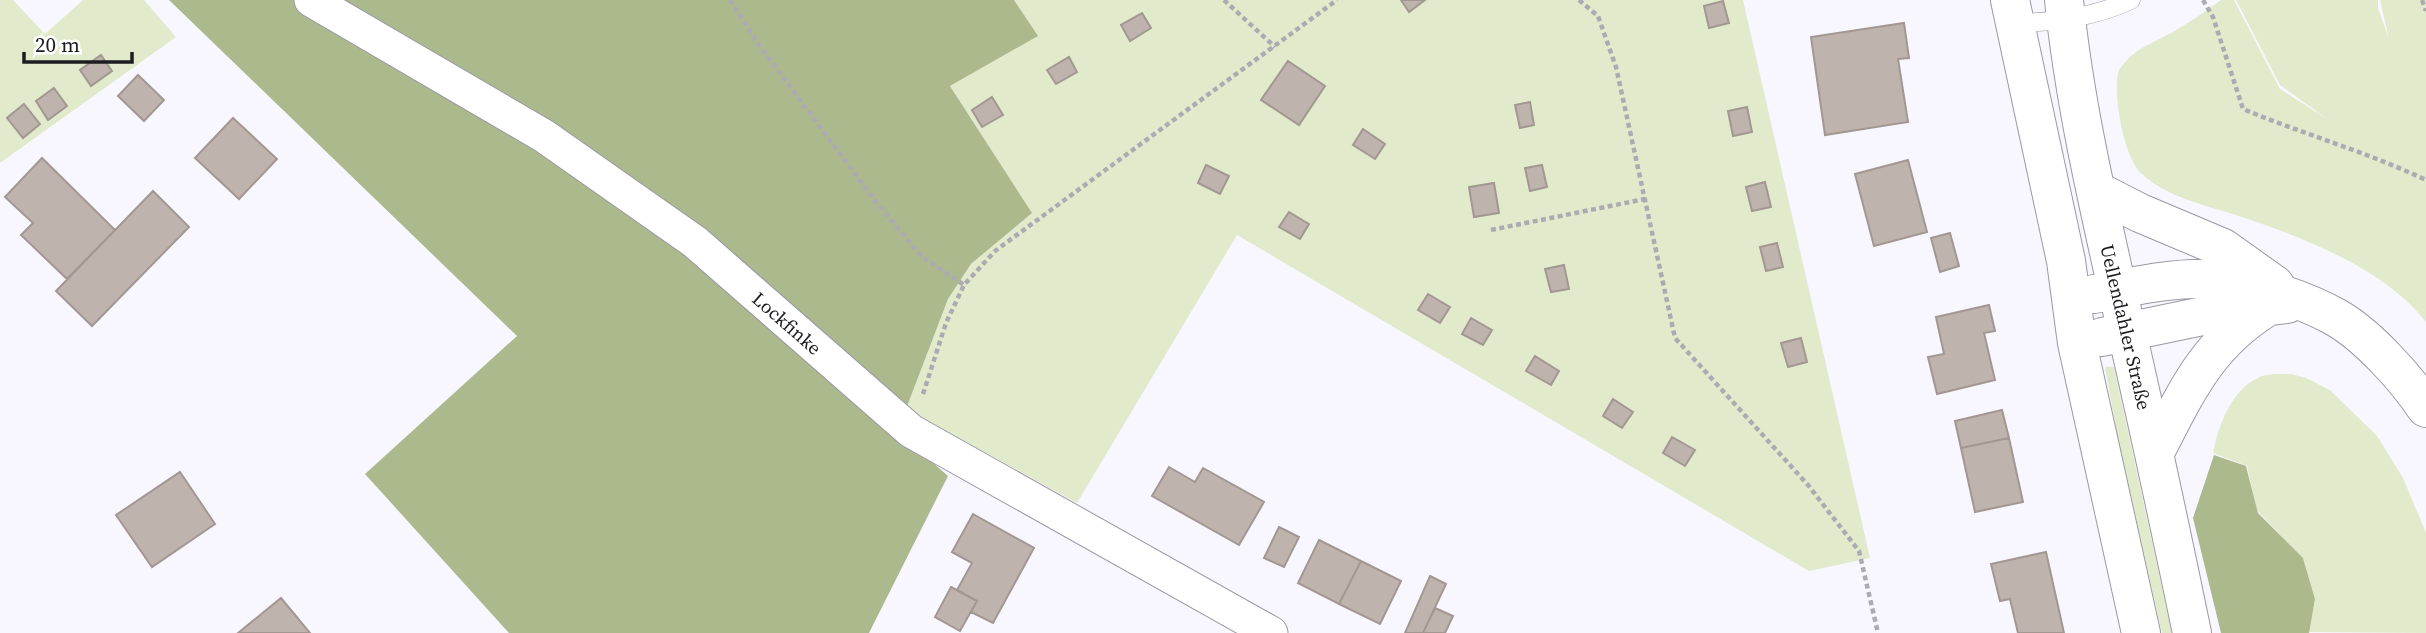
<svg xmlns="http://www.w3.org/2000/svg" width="2426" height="633" font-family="'Source Serif 4',serif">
	<rect width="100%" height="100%" fill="#f8f6ff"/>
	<path fill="#e1ebcc" d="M0,0H13L45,34L83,0H144L176,37L0,163Z
		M1014,0H1743L1870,558L1809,571L1237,235L1077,503L906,409L948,299L971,264L1032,213L950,86L1037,36Z
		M2221,0H2234L2280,89L2327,119L2280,85L2236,0H2378V8L2389,39L2380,0H2426V322C2384,268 2302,237 2239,216C2206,205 2168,198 2142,174C2124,159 2113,96 2118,73C2119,68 2124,64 2127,60C2138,47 2166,37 2181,27C2195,19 2208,9 2221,0Z
		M2105,367H2114L2172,633H2162L2118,439Z
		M2274,374H2291L2306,378L2330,390L2377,436L2403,478L2426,533V633L2307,632L2315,600L2304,560L2257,510L2247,466L2213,453C2218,427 2231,390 2258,378C2262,375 2269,375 2274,374Z"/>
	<path fill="#acb98d" d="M169,0H294L538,144L677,239L948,476L869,633H509L365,474L517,336Z
		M326,0H1014L1038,36L950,86L1032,213L971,264L948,299L906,409Z
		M2214,455L2246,466L2258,513L2303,558L2315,599L2309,633H2221L2193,518Z"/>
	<path fill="#bfb4ad" stroke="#a29791" stroke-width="2" d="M1401,0H1425L1409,12Z
		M1723,1L1729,23L1709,28L1704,6Z
		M1142,13L1151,28L1130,41L1121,25Z
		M1904,23L1909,58L1898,59L1908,122L1825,135L1811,37Z
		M101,55L112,71L91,86L80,70Z
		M1069,57L1077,72L1056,84L1047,70Z
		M1288,61L1325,86L1299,125L1261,100Z
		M138,75L164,100L144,121L118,96Z
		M54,88L67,106L48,120L36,101Z
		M992,97L1003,115L982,127L972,110Z
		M1530,102L1534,125L1520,128L1515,105Z
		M24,104L40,124L23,138L7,118Z
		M1747,107L1752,132L1733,136L1728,111Z
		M233,118L277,159L239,199L195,158Z
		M1363,129L1385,144L1375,159L1353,145Z
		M42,158L115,230L67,279L21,235L33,223L5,197Z
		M1908,160L1927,232L1874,246L1855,174Z
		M1206,165L1229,176L1220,194L1198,183Z
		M1542,165L1547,187L1530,191L1525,168Z
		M1765,182L1771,207L1752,211L1746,187Z
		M1494,183L1499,213L1474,217L1469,187Z
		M153,191L189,227L92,326L56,291Z
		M1289,212L1309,224L1300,239L1279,227Z
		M1950,233L1959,266L1940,272L1931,238Z
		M1777,243L1783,267L1766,271L1760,247Z
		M1564,265L1569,289L1551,292L1545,269Z
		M1428,294L1450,307L1440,323L1418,310Z
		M1989,305L1995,331L1984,333L1995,380L1937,394L1928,357L1944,354L1936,317Z
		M1471,318L1492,330L1483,345L1462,334Z
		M1801,338L1807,362L1788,367L1781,343Z
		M1535,356L1559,371L1551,385L1526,371Z
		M1613,399L1633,412L1622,428L1603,416Z
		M2002,410L2009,438L1961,448L1955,421Z
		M1672,437L1695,450L1685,466L1663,453Z
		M2009,438L2023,502L1975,512L1961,448Z
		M1169,467L1195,482L1203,468L1264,502L1239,545L1152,496Z
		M180,472L215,524L152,567L116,515Z
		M973,514L1034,548L993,623L971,612L977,601L957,590L972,563L952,552Z
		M1279,527L1299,537L1284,567L1264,558Z
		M1319,540L1361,561L1339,604L1298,583Z
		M2046,552L2064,633H2018L2010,599L2000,601L1991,564Z
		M1361,561L1401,581L1380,624L1339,604Z
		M1430,576L1446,584L1423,633H1405Z
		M951,587L977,601L960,631L935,617Z
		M281,598L310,633H238Z
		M1435,608L1453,616L1445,633H1423Z"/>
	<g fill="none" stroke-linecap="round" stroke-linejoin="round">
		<g stroke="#9b98a3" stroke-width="19">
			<path id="lane" d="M2014,24C2055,21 2093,18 2131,0"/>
		</g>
		<g stroke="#9b98a3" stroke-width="35">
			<path id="street" d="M311,0L544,136L695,242L911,431L1271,633"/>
		</g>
		<g stroke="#9b98a3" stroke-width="40">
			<path id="secondary" d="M2010,0L2066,261L2077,343L2141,633
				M2064,0C2075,110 2102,220 2126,328C2149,429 2171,531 2192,633
				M2097,191L2140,213L2223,248L2275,285
				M2094,294C2134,286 2174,277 2215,279C2250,281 2307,301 2337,318C2368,336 2406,378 2426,408
				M2102,337L2222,312L2287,304
				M2155,452C2187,391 2206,345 2267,307"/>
		</g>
		<path stroke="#acabb2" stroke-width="4.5" stroke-dasharray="5 3.5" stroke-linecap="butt" d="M730,0L759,45L873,198L921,256L964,285
			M1224,0L1275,47
			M1579,0L1598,16L1616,67L1675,338L1808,485L1859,551L1878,633
			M2203,0L2213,17L2243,109C2303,134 2367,152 2426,180
			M2422,0L2426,11
			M1491,230L1645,199
			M923,394L946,323L964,285L995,251L1337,0"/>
		<use href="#lane" stroke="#fff" stroke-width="18"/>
		<use href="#street" stroke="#fff" stroke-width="33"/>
		<use href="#secondary" stroke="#fff" stroke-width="38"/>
	</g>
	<g text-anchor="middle" stroke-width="6" stroke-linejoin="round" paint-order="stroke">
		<g font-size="19" fill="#1d1c20" stroke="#fff">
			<text transform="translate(787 323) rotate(41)" y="7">Lockfinke</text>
			<text transform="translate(2126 327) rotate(77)" y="7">Uellendahler Straße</text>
		</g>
	</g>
	<path d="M24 52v10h108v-10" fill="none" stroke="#1d1c20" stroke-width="3.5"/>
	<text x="35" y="52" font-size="21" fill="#1d1c20" stroke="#ffffff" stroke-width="5" paint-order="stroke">20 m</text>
</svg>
